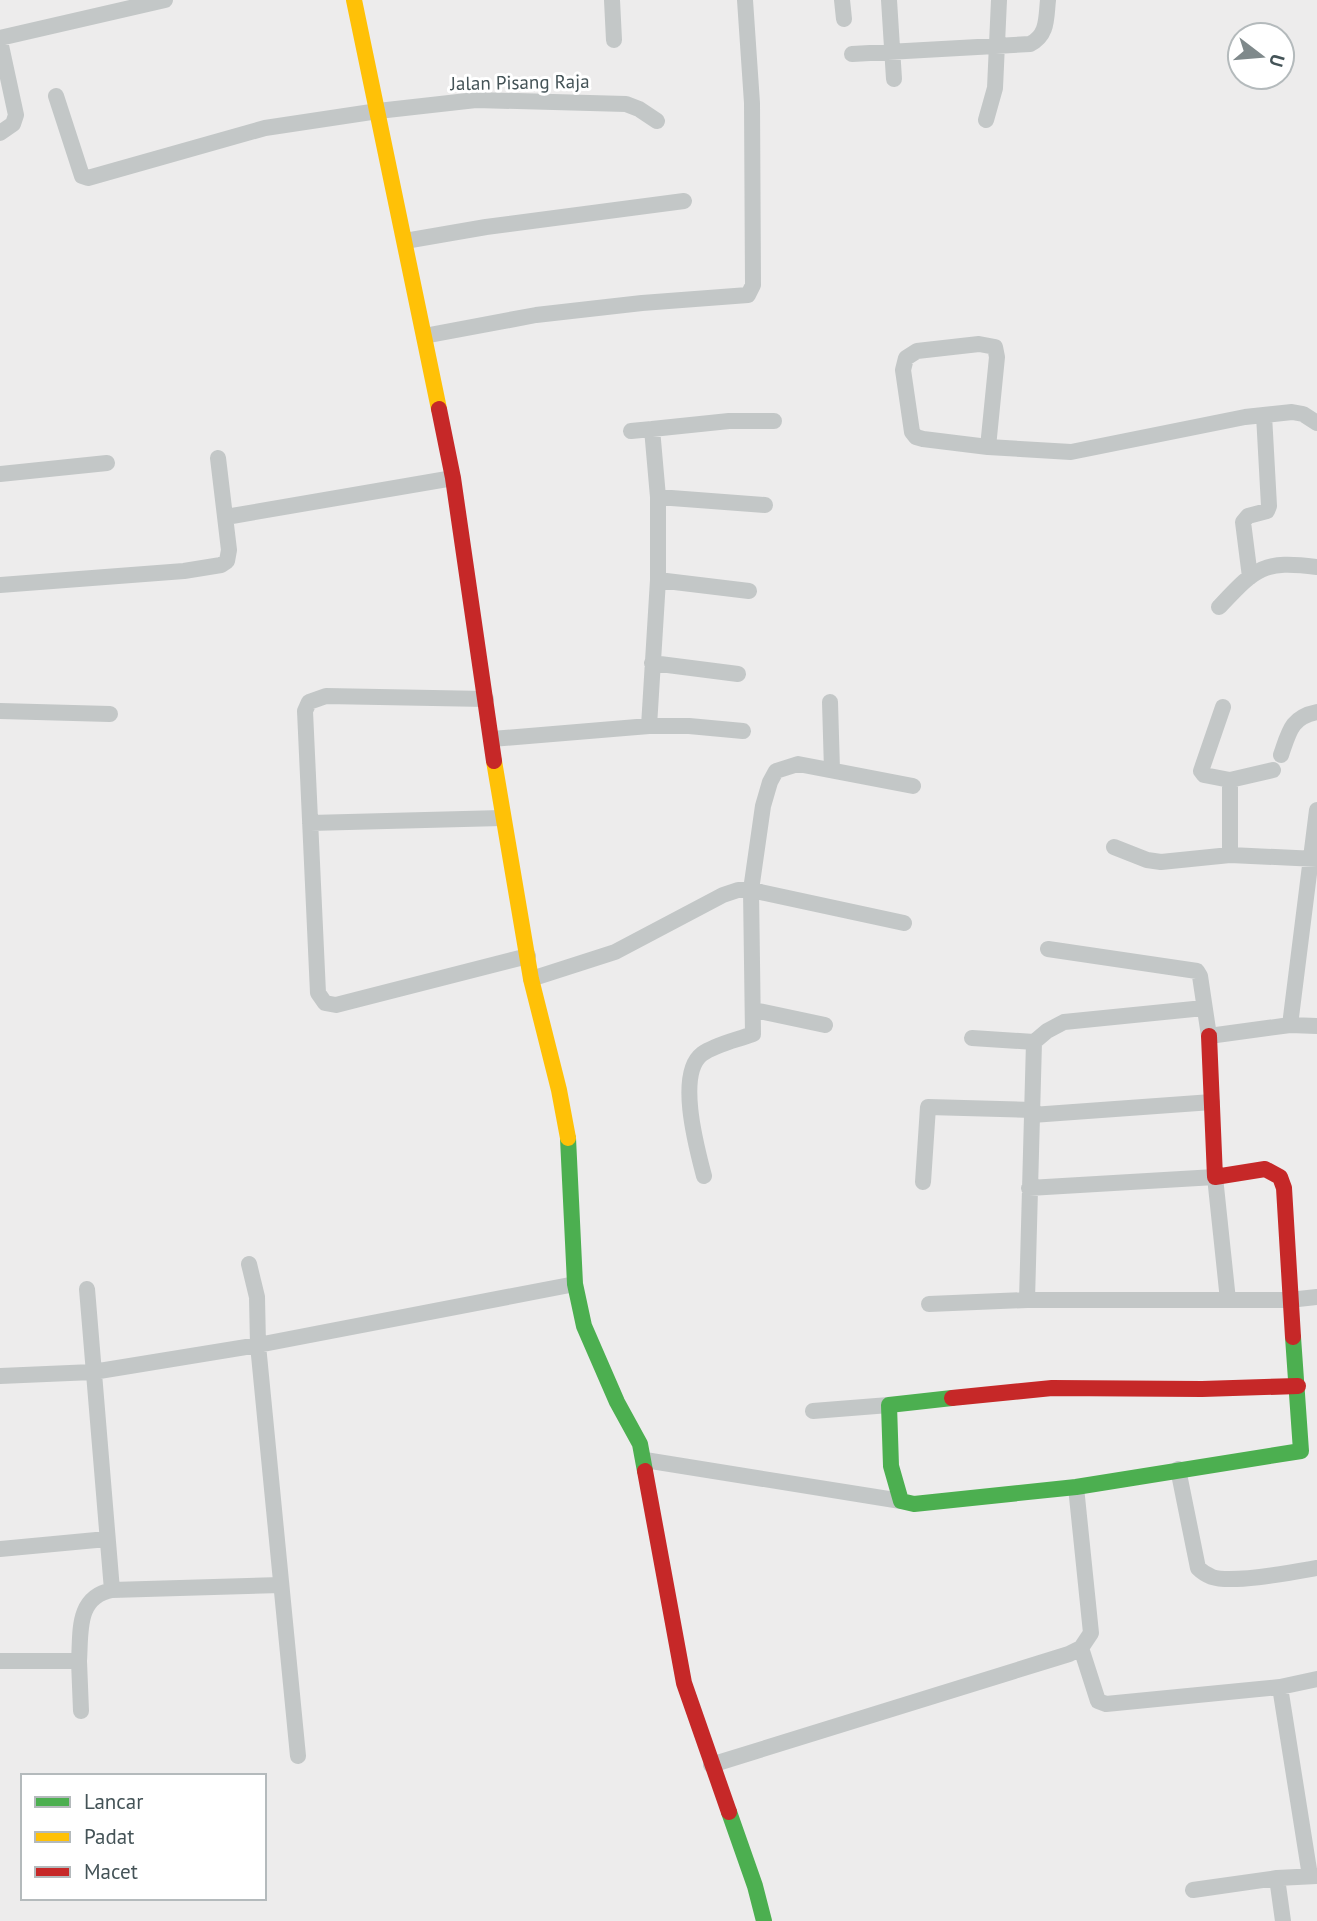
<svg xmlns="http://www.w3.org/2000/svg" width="1317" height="1921" font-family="'PT Sans',sans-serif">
	<rect width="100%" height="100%" fill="#edecec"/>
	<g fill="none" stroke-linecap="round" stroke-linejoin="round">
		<path stroke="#c3c7c7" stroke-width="16" d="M612,0L614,40
			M842,0L844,19
			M889,0L894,79
			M0,38L165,0
			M0,41L16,115L13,124L0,133
			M852,54L1030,44C1048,35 1046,18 1048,0
			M56,96L82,176L88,178L265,128L378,111L476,100L626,104L639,109L657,121
			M986,120L995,88L999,0
			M405,241L486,227L684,201
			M424,336L536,315L642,303L748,295L753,285L752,103L745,0
			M631,431L652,429
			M988,447L997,357L995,347L979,344L917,351L906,358L903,370L912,432L916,437L923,439L988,447L1071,452L1245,417L1292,412L1303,414L1317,423
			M0,474L107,463
			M658,497L765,505
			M226,517L453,478
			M1250,577L1243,522L1248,516L1267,511L1269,506L1264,415
			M658,580L749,591
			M0,585L184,571L221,565L227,561L229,550L218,458
			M1219,607C1256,568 1262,560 1317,567
			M652,663L738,674
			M486,699L326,696L309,702L305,711L318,993L325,1003L336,1005L528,956
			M830,702L832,770
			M1223,707L1201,771L1204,775L1230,780V855
			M0,711L110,714
			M649,726L658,580V497L652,429L729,421H774
			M492,739L649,726H689L743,731
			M1281,755C1289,732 1291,717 1317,712
			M1230,780L1273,770
			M310,823L502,818
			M1114,847L1147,860L1161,862L1230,855L1317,859
			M1048,949L1197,971L1200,976L1209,1036L1290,1025L1317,1026
			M531,979L615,952L723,895L738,890H751L904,923
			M754,1010L825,1025
			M1290,1025L1317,810
			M972,1038L1034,1042L1027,1300
			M1034,1042L1047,1031L1064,1022L1204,1008
			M1032,1115L1212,1102
			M704,1176C697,1149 676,1074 702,1054C716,1044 737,1040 753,1034L751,890L763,806L770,782L776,771L798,764L913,786
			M923,1182L928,1107L1033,1110
			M1029,1188L1215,1177L1228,1300
			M249,1264L257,1297L258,1345L298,1756
			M929,1304L1027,1300H1289L1317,1297
			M0,1376L93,1372L258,1345L575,1284
			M813,1411L889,1405
			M645,1460L901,1501
			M1178,1469L1198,1568C1202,1572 1207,1575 1212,1577C1232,1584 1294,1572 1317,1568
			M0,1549L107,1539
			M112,1590L281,1585
			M1081,1648L1098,1701L1106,1704L1280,1687
			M0,1661H79C81,1632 76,1597 112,1590L87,1289
			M79,1661L81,1711
			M711,1765L1069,1654L1081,1648L1091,1633L1076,1487
			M1310,1876L1280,1687L1317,1679
			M1277,1878L1283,1921
			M1193,1890L1277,1878L1317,1876"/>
		<path stroke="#4caf50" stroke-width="16" d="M568,1138L575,1284L584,1326L617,1402L640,1444L645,1471
			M952,1398L889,1405L891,1466L901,1501L914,1504L1076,1487L1301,1451L1293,1337
			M729,1812L755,1886L764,1921"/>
		<path stroke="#ffc107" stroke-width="16" d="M354,0L439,409
			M494,761L531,979L559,1090L568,1138"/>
		<path stroke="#c62828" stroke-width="16" d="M439,409L453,478L494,761
			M1209,1036L1215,1177L1265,1169L1280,1177L1284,1188L1293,1337
			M952,1398L1052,1388L1202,1389L1298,1386
			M645,1471L684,1683L729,1812"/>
	</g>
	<g text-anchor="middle" stroke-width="6" stroke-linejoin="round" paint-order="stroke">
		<g font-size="19" fill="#445357" stroke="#fff">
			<text transform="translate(520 82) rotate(-1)" y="7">Jalan Pisang Raja</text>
		</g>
	</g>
	<rect x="21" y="1774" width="245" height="126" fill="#ffffff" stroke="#b4babc" stroke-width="2"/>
	<rect x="35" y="1797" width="35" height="10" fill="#4caf50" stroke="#b4babc" stroke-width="2"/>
	<text x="84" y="1809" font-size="21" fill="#445357">Lancar</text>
	<rect x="35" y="1832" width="35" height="10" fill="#ffc107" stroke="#b4babc" stroke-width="2"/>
	<text x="84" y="1844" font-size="21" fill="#445357">Padat</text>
	<rect x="35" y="1867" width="35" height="10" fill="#c62828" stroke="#b4babc" stroke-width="2"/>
	<text x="84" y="1879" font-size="21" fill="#445357">Macet</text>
	<g transform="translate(1261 56) rotate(106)"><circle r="33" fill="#ffffff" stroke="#b4babc" stroke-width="2"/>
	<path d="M0-5L12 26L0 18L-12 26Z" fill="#7f898b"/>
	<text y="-10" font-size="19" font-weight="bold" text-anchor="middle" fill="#445357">U</text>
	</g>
</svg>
